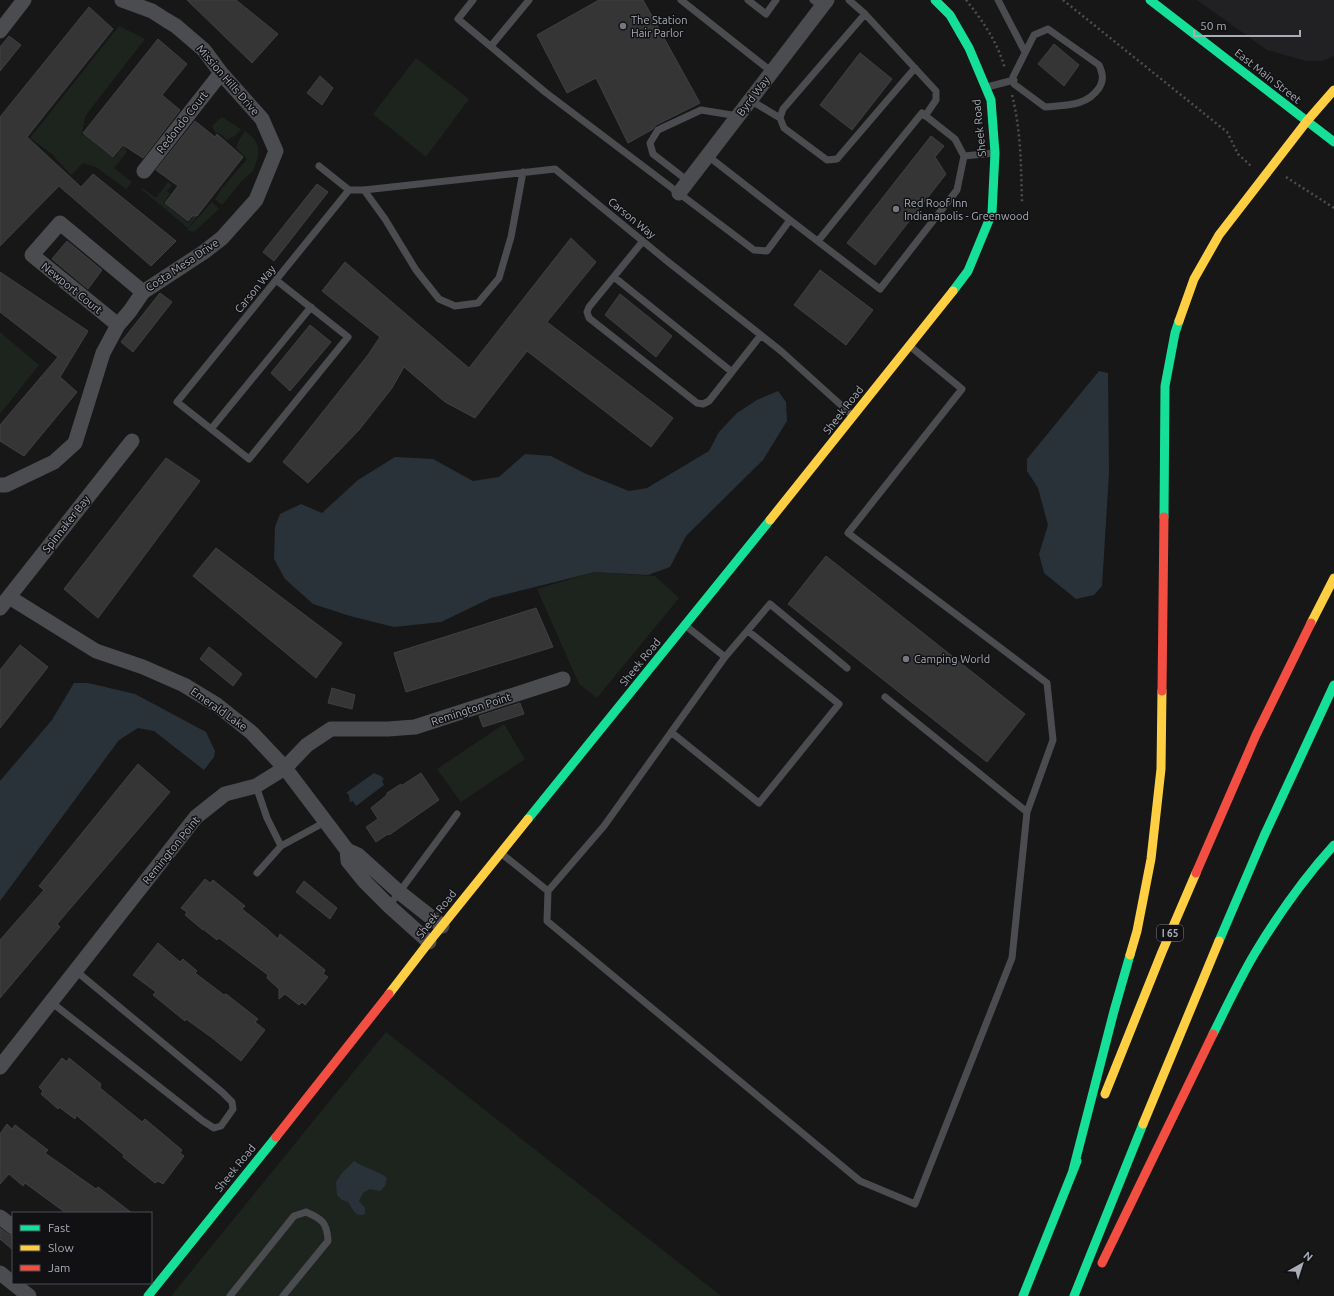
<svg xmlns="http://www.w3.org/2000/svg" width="1334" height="1296" font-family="Ubuntu,sans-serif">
	<rect width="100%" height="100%" fill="#171717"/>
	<path fill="#212123" d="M1197,0H1334V56L1322,61H1306L1267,50Z"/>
	<path fill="#1d241e" d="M119,26L145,39L86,115L81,136L84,134L103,150L114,158L132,135L135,137L125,149L127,152L114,168L132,182L126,189L96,167L83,163L71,175L52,154L30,138Z
		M416,58L469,99L426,157L373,114Z
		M222,117L241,129L236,135L227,140L221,134L215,132L212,126Z
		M245,131L254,139L258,147V157L253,171L241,182L222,205L215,199L223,187L247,159L236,148L238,142Z
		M168,182L172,185L167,191L170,194L164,202V203L188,223L192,217H197L188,228L141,189L142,188L156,198Z
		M212,202L219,209L194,232L187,230Z
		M0,332L39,365L0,414Z
		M595,572L655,576L679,598L597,698L579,684L537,589Z
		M504,724L525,759L461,802L437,769Z
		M386,1032L721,1296H171Z"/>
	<path fill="#2a3239" d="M1099,371L1108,373L1109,473L1102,586L1094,595L1076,599L1044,573L1039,554L1048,525L1038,488L1027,471V459Z
		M778,391L786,402L787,421L763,460L686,536L670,567L648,575L595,572L491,598L441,622L394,627L350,616L313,604L285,579L274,559L275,527L280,514L301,504L322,513L358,480L395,457L433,459L473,481L499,477L525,454L551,456L584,473L629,491L647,488L709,451L719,432L737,413L757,400Z
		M74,683H88L135,694L206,732L215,751L214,757L204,770L154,731L138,728L119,740L0,901V781L52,720Z
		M374,773L381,776L384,779L382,781L384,785L356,806L353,801L350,802L349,795L346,793Z
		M354,1161C364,1168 379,1171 387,1178L385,1186L380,1191L370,1189L363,1193L359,1201L365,1208V1214C355,1218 353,1209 348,1202L342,1200L337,1195L336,1182L342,1173Z"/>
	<path fill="#353536" stroke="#3f4043" d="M187,0H236L278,34L252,63Z
		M599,0H643L700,103L656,125L653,129L628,143L596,78L567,93L537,35Z
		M89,7L113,29L27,137L81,187L93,174L176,241L151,266L59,186L0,246V117Z
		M9,36L21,45L0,71V47Z
		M158,39L187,64L162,95L180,110L143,158L123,145L113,157L83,133Z
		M1054,44L1079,65L1064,86L1038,64Z
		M860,53L892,79L852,130L820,105Z
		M320,76L333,88L322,105L307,93Z
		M195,121L215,137L217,134L243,157L197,216H192L188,221L165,203L178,186L156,170Z
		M931,136L944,146L935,157L946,174L875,265L847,243Z
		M317,184L328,192L274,261L263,252Z
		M571,238L596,262L547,322L673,418L651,447L527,351L475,418L445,402L404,367L392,388L359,430L308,483L283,462L368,355L380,337L322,291L345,262L469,368Z
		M67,241L102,270L88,289L52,259Z
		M820,270L873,310L846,345L794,305Z
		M0,272L88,331L60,377L77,392L24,456L0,441V425L58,357L0,312Z
		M160,293L172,302L133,352L121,342Z
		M620,294L672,336L656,357L605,315Z
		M310,325L331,342L290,391L271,373Z
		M166,458L200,481L98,618L64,589Z
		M216,548L342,643L316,678L193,576Z
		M826,556L1025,714L987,762L788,604Z
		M536,608L553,647L406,692L394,653Z
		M20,645L48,667L0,728V670Z
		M209,647L242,674L233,686L200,659Z
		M332,688L355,695L352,709L328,703Z
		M520,703L524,714L483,727L479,716Z
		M138,764L170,792L57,924L60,927L0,998V940L44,890L39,886Z
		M421,773L439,800L389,835L388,834L376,842L366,827L378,819L371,808L387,795V793L401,784V786Z
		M205,879L210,883L213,880L245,906L242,909L267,929L278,939L280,934L325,970L323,974L328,977L305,1005L302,1002L299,1005L285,994L279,999V989L267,978L268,975L219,938L217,940L203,929V930L185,915L187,912L181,908Z
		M304,881L337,908L330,919L296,892Z
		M158,943L180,962L183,959L197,971L195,973L224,995L226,994L258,1019L255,1022L265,1030L241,1061L211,1037L186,1019L185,1021L153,995L156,992L133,975Z
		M62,1058L67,1062L69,1058L101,1084L100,1088L142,1122L145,1119L182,1150L180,1153L184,1156L163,1184L158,1181L155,1183L123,1157L124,1155L76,1115L75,1119L59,1107L58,1109L41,1094L43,1091L39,1087Z
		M7,1124L12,1129L15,1125L48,1150L45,1153L96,1189L98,1187L132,1213H66L25,1183L23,1186L9,1174L0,1184V1134Z
		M0,1228L8,1234L13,1236V1250L0,1239Z"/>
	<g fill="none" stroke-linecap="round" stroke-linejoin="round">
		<path stroke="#4d4e52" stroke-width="2.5" stroke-dasharray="2 3" stroke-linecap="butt" d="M966,0C983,21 998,43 1005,69
			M1063,0L1227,132L1238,154L1251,166
			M1012,95C1021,130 1021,166 1022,202
			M1286,177L1334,208"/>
		<path stroke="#4b4c50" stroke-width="7" d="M473,0L458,19L545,92L754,250L767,251L790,220L708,156
			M681,0L772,72
			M748,0L766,14L776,0
			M813,0L822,7
			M849,0L865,14L936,91V100L925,116
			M998,0L1025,52
			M865,14L783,109L780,118L784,128L827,160L837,159L915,68
			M1048,29L1099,65C1103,74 1104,80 1099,88C1086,107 1065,105 1045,107L1014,84L1013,77L1034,35Z
			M491,46L529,0
			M987,87L1014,80
			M750,100L780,118
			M319,166L349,190
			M688,181L653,154L650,143L658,130L701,110L738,116
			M364,190L385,219L416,270L439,299L455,306L478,303L499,278L511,237L523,172
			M790,220L880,289L957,190L964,156L994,153
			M643,241L589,307L587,312L589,318L697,403L703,404L709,401L761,335
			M818,241L922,113L955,139L964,156
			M614,277L732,372
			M276,280L348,337L249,459L177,402L349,190H364L555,169L667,261L781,351L852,415
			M211,429L311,307
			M686,626L725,657L770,604L847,668
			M885,697L1027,812L1053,740L1047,683L848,533L962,389L911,347
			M671,732L759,803L839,704L748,631
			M256,786L267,818L281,846
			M502,854L548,891L547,921L860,1181L915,1204L1012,958L1027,812
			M257,873L281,846L325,822
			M548,891L604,826L725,657
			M389,906L457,814
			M51,1002L203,1121L214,1128L221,1126L233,1109L232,1102L222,1092L76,971
			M230,1296L294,1216L306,1212C322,1219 327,1222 328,1241L283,1296"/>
		<path stroke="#4b4c50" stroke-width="15" d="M0,31L24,0
			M144,171L221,73
			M679,193L827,0
			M118,325L32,255L60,223L143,292
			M0,485H6L54,462L75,443L103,353L118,325L130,311L143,292L204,252L222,238L256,200L276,151L262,119L221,73L204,50L176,26L166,20L152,11L122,0
			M9,597L96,651L143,667L184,685L217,705L252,733L285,768L347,850L358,855L399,892L442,926
			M0,608L132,441
			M347,850L348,861L365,882L389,906L429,942
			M0,1067L196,817L225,794L256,786L285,768L307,745L331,729H388L415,727L563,679
			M0,1217L13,1227
			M0,1273L29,1296"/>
		<path stroke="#16e098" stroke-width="9" d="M935,0L950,15L969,48L991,100L995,153L992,213L968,271L953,291
			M1150,0L1334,142
			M1164,517L1165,386L1175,333L1179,321
			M528,819L770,520
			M1219,941L1264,836L1334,685
			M1213,1034C1226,1008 1240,978 1255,953C1278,915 1304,878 1334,845
			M1072,1174L1114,1011L1130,955
			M148,1296L276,1137
			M1023,1296L1077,1161
			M1074,1296L1143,1124"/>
		<path stroke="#ffcf43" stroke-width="9" d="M1179,321L1194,279L1219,235L1307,121L1334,90
			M770,520L953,291
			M1311,623L1334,578
			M1130,955L1137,931L1151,859L1161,769L1162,691
			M389,994L429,942L528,819
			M1105,1094L1162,952L1196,873
			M1143,1124L1219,941"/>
		<path stroke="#f24e42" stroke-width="9" d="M1162,691L1164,517
			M1196,873L1256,735L1311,623
			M276,1137L389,994
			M1102,1263L1213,1034"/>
	</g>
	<g fill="#757880" stroke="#111113" stroke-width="1.5">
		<circle cx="623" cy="26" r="4"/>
		<circle cx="896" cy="209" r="4"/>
		<circle cx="906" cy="659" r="4"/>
	</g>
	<g text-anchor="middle" stroke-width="3" stroke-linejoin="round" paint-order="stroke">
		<rect fill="#111113" stroke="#7b7e86" stroke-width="1" x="1157" y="925" width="26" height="16" rx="3"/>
		<g font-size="10" font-weight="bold" fill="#a8adb8">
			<text x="1170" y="937">I 65</text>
		</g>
		<g font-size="11" fill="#a8adb8" stroke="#111113" text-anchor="start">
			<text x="631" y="24">The Station<tspan x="631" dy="13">Hair Parlor</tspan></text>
			<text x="904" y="207">Red Roof Inn<tspan x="904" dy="13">Indianapolis - Greenwood</tspan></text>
			<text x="914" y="663">Camping World</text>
		</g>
		<g font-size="11" fill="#a8adb8" stroke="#111113">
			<text transform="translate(1268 76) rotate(38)" y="4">East Main Street</text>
			<text transform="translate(228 80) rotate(49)" y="4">Mission Hills Drive</text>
			<text transform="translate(753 96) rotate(-53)" y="4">Byrd Way</text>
			<text transform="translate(182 122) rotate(-52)" y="4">Redondo Court</text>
			<text transform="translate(979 128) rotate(-96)" y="4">Sheek Road</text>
			<text transform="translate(632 218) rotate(39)" y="4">Carson Way</text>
			<text transform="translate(182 265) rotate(-34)" y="4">Costa Mesa Drive</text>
			<text transform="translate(72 288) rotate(39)" y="4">Newport Court</text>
			<text transform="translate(255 289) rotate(-51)" y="4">Carson Way</text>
			<text transform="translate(843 410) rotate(-52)" y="4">Sheek Road</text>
			<text transform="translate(66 524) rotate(-52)" y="4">Spinnaker Bay</text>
			<text transform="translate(640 662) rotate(-51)" y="4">Sheek Road</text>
			<text transform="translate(219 709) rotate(35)" y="4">Emerald Lake</text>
			<text transform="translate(471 709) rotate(-18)" y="4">Remington Point</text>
			<text transform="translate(171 850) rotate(-51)" y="4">Remington Point</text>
			<text transform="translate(436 914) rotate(-52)" y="4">Sheek Road</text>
			<text transform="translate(235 1168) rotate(-51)" y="4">Sheek Road</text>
		</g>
	</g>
	<rect x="12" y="1212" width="140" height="72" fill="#111113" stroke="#4d4f55"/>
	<rect x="20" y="1225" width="20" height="6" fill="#16e098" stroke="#4d4f55"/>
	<text x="48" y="1232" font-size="12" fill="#a8adb8">Fast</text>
	<rect x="20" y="1245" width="20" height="6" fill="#ffcf43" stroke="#4d4f55"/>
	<text x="48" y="1252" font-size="12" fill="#a8adb8">Slow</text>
	<rect x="20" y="1265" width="20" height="6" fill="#f24e42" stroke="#4d4f55"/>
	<text x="48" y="1272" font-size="12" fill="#a8adb8">Jam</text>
	<g transform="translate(1302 1264) rotate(39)" stroke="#111113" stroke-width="3" paint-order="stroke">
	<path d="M0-3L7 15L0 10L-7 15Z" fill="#a8adb8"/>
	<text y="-6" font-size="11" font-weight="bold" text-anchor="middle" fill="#a8adb8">N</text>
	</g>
	<path d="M1194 30v6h106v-6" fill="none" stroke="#a8adb8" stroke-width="2"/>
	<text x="1200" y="30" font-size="12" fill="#a8adb8" stroke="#111113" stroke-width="3" paint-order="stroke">50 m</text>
</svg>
